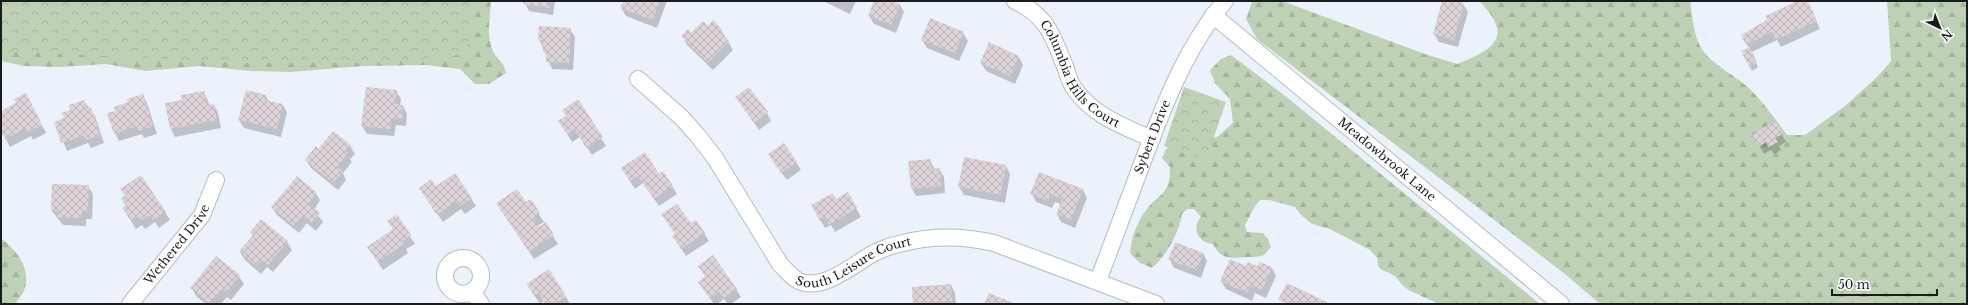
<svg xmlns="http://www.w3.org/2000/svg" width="1968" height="305" font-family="'Libre Baskerville',serif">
	<defs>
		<pattern id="forest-firs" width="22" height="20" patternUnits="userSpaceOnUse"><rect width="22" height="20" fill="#bfd1b5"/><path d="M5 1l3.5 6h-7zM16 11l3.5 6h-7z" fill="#a4b39b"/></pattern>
		<pattern id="park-crowns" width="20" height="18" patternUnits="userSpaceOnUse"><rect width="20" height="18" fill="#bfd1b5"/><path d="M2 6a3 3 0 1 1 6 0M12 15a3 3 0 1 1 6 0" fill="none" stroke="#a4b39b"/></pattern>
		<pattern id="building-cross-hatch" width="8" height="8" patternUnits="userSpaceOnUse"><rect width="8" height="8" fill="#ddd2d7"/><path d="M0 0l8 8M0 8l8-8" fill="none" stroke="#bdb4b8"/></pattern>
	</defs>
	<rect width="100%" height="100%" fill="#ecf2fb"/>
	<path fill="url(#forest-firs)" d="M1,1H491C490,18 486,36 493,51C498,61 503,60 506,73L489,84H475L460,69L425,65L363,66L291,72L251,71L199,66L145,71L106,64L58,67L24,66L1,61Z
		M1256,1H1282L1425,54L1457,64C1495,49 1514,36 1479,1H1690C1692,14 1694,35 1700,46C1711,65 1734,74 1750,89C1764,103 1775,119 1787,135H1805L1845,106L1877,77L1891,61L1887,1H1967V304H1600L1565,274L1257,39L1246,19L1252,2Z
		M1231,55L1284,95L1540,304H1440C1434,302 1410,291 1406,288C1401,285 1398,278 1393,275C1386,270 1375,271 1378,259L1370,250L1330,229L1312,224L1301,215L1295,207L1269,200H1260C1253,208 1250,216 1245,225L1247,232L1263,233L1268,239L1271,247L1264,255C1258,257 1254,257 1248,257C1232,258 1222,261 1213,244C1198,243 1191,228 1201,217L1194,209H1187L1182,214C1179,233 1167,255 1152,268L1140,263L1130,253C1132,234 1138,218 1152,203C1156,199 1162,195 1165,190C1170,184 1170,174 1170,167L1162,158L1166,149L1178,144L1217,137L1233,123L1230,99L1215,83L1210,70L1221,59Z
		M1,238C17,251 32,269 24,291C22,296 17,299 16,304H1Z"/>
	<path fill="url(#park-crowns)" d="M1,1H473L468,48L471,54L376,63H246L1,51Z
		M1184,87L1226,102L1206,160L1164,146Z"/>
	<path fill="#0003" d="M524,1H555L553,15L529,11Z
		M624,1H667L657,28L626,16L621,8Z
		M823,1H856L850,14Z
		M875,1H891L900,5L904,12L896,33L874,24L869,16Z
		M1443,1L1463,4L1468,12L1458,47L1439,42L1434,34Z
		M1800,1H1807L1820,29L1781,47L1777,40L1752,52L1758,67L1752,71L1743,52L1749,49L1747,44L1752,31L1751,29L1769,21Z
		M708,27L721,30L733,50L713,70L687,45L683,37Z
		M570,29L575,37L573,70L552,69L539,39Z
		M963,33L968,41L959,61L927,48L922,40Z
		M1019,57L1023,65L1015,84L986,71L981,63Z
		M396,91L401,99L400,106H403L407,114L406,126L396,125L394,136L367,134L362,126Z
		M204,92L210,106L214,105L218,113L221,128L175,137L171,129L183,100Z
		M143,95L147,103L157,134L144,138L142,134L119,141L115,133L116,111Z
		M266,96L269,102L283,105L287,113L281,137L244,128L239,120Z
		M736,97L767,113L771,121L759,130Z
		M84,101L95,116L104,143L91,148L88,143L67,151L55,123L66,119L72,110Z
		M578,101L606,146L592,155L580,137L572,142L564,129L567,116Z
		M30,102L46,133L33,140L31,136L10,147L1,129V116Z
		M1775,122L1786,142L1779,146L1781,150L1774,154L1771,150L1764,154L1753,135Z
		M350,146L355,154L350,159L352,162L343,173L346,180L338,190L311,168L306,160L319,150Z
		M930,160L935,170L939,169L944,177L945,193L916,196L912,189Z
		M796,162L801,170L787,180L774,163Z
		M1006,166L1010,174L1005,203L964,195L959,187Z
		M622,169L659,175L672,186L677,194L659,206L643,183L635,189Z
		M1040,173L1083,190L1087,198L1075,228L1061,222L1057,214L1061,204L1055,202L1052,208L1036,202L1032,194Z
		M88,186L93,194L92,219H86V226L63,225L52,211Z
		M436,187L471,198L476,206L465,214L461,209L443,222L425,196Z
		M315,192L320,200L314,210L323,222L316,231L307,223L299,233L277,215L272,207Z
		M848,193L861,217L835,232L831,225L825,228L812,206L835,200Z
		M122,199L165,212L170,220L159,228L155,222L145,229L142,225L136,229L123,208L126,206Z
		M530,200L544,222L537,226L539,228L545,224L558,244L534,259L502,211Z
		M397,216L415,244L406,249L408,253L383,270L373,255L394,230Z
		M690,225L704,233L709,241L686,256L678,244L675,235Z
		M251,232L287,242L292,250L273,272L267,267L261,274L245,260L240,252L253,236Z
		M1203,253L1207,261L1201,278L1174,268L1170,260Z
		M1247,267L1272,268L1276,276L1266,298L1255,293L1252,301L1226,289L1221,281Z
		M548,271L566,297L570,304H546L544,301L540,304L532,292Z
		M239,276L244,284L231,300L227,297L221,304H206L196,296L192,288Z
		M699,282L736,289L741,297L731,304H728L724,299L717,304H714Z
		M951,285L955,293L956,304H914L913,288Z"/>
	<path fill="url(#building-cross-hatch)" d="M523,1H550L549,8L523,4Z
		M623,1H660L652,20L620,8Z
		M874,1H894L900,4L891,25L868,16Z
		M1442,1H1454L1464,3L1454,40L1433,34Z
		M1797,1H1808L1817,21L1776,40L1772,32L1746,45L1741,35L1767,20L1766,16Z
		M930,18L964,32L955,53L921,40Z
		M713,20L722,29L720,32L729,41L708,63L681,36L688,29L691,33L703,21L708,26Z
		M539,26L571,28L569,63L546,62V52H543V40H538Z
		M989,42L1019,56L1010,76L980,63Z
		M1750,47L1757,63L1749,67L1741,51Z
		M366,87L397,90L395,104L403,105L402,119L391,118L390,129L361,126Z
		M749,87L768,112L754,123L735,97Z
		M246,90L266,95L265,100L283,104L277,129L238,120Z
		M204,91L207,105L214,104L217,120L170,129L165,103L182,100L181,95Z
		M26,93L42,125L28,132L26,128L5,139L1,132V111L16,103L14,99Z
		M143,94L153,126L139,131L137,126L114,134L107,113L115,111L114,107L128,102L127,99Z
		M578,99L603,137L586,148L575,129L567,134L558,121L566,116L562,110Z
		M84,100L87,108L91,107L100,135L85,140L84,135L61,143L54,122L64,118L62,113L70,110L69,105Z
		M1775,121L1783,134L1775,138L1778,142L1768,147L1766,142L1759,147L1752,135Z
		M333,131L351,145L346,151L348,153L337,167L343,171L333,183L305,160L316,146L318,149Z
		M784,143L797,162L781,173L768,154Z
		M645,152L659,174L663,171L673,186L654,199L638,176L630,181L621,168Z
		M964,157L1006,165L1001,195L958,187Z
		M931,159L932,169L940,168L941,186L911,189L908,161Z
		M1039,172L1083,189L1071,220L1056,214L1062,199L1050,194L1048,201L1030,194Z
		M455,173L472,198L460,206L456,201L437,215L419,188L431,179L436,186Z
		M141,175L166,212L153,220L150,215L140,221L137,217L131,221L122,208L126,205L121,198L125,196L120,189Z
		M297,176L316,192L309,204L320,213L311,223L302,216L294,226L271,207Z
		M52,184L89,185L88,211H82V218L57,217L58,211H51Z
		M517,189L526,202L531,199L540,213L533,218L539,227L546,222L554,235L529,252L496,203Z
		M848,192L857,208L829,225L825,217L820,221L811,205L833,193L836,199Z
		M677,204L691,223L696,220L705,233L681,249L672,236L675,234L661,214Z
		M397,214L411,235L403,241L404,244L378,262L367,247L393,229L387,221Z
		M261,219L288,241L268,265L262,260L256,266L239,251L253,235L250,232Z
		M1175,242L1203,253L1197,270L1168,260Z
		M713,255L737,289L724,298L719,292L710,299L698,282L705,276L698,266Z
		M216,256L240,275L226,292L222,289L210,304L190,288Z
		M1230,259L1246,266L1248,262L1257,266L1260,262L1272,267L1262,290L1251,286L1247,293L1220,281Z
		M549,269L566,296L555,304H545L539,294L535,296L526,284Z
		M1287,283L1327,302L1326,304H1287L1278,300Z
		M951,284L952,301L913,304L912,287Z
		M989,293L1016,304H984Z"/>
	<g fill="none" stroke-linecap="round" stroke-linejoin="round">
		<g stroke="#b5bbc3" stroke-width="18">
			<g id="street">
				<path id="s1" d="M1015,1C1048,16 1053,37 1066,69C1068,75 1070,83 1074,88C1093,116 1123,126 1152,139"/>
				<path id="s2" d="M1213,15L1561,304"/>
				<path id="s3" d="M638,79L682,118L698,136L715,158L780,264C786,270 791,277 799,281C823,292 854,264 874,253C882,249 893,245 903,243C934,235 963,236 994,243L1156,304"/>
				<circle cx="463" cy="276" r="18"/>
				<path id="s4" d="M1098,281C1113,241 1128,201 1143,161C1164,105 1186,47 1225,1"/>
				<path d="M472,291L481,304"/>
				<path id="s5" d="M130,304L202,215L216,180"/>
			</g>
		</g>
		<use href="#street" stroke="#fff" stroke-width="16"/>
	</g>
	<g text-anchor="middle" stroke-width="3.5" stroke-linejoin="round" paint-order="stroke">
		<g font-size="12" fill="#191b1e" stroke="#fff">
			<text dy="4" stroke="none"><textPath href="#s1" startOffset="101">Columbia Hills Court</textPath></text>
			<text dy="4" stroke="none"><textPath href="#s4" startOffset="154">Sybert Drive</textPath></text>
			<text dy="4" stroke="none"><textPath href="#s2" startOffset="226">Meadowbrook Lane</textPath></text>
			<text dy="4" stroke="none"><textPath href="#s5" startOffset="76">Wethered Drive</textPath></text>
			<text dy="4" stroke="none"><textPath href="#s3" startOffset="320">South Leisure Court</textPath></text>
		</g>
	</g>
	<rect width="1968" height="305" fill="none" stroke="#191b1e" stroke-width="4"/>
	<g transform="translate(1940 28) rotate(137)" stroke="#ffffff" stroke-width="3" paint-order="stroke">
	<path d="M0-3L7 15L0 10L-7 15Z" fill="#191b1e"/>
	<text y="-6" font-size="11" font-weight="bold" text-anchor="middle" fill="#191b1e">N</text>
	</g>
	<path d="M1832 289v6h105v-6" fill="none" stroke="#191b1e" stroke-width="2"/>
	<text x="1838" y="289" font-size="12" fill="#191b1e" stroke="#ffffff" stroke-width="3" paint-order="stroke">50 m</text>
</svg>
